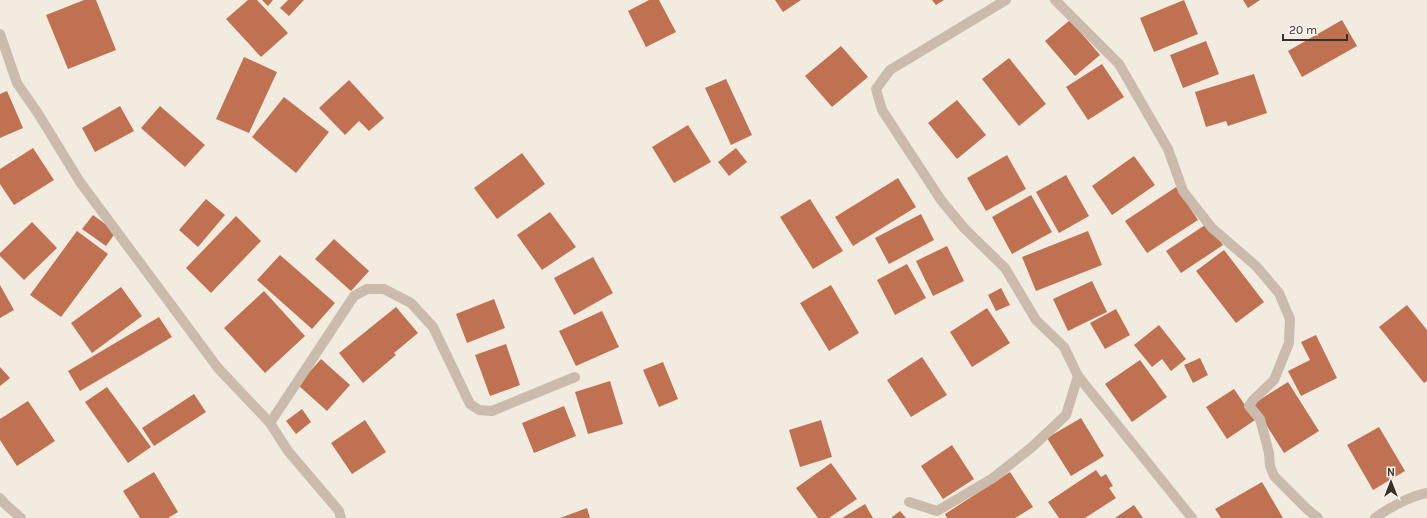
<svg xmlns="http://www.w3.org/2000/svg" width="1427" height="518" font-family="Karla,sans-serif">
	<rect width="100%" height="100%" fill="#f2ebe0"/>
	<path fill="#c07151" d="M84,0H96L116,50L68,69L46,15Z
		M248,0H257L288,33L261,57L226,19Z
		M262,0H273L268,6Z
		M288,0H304L289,16L280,8Z
		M649,0H659L676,32L646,47L628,11Z
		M775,0H801L783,12Z
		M932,0H944L936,5Z
		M1184,0L1198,34L1154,52L1140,18Z
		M1243,0H1260L1248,8Z
		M1070,20L1100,55L1075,76L1045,41Z
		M1342,20L1357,46L1302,77L1288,51Z
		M1206,41L1219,74L1183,88L1170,55Z
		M841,46L868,77L832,107L805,76Z
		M244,57L277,72L249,133L216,119Z
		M1009,58L1046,104L1019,126L982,79Z
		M1102,64L1124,97L1088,120L1066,87Z
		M1254,74L1267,113L1228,126L1226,121L1206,127L1195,92Z
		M726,79L752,135L731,145L705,88Z
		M349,80L384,118L369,131L359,121L345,135L319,108Z
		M7,91L23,128L0,138V94Z
		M284,97L329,132L296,173L252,137Z
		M957,100L986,135L957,159L928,123Z
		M120,106L134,131L95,152L82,128Z
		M160,106L205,145L185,167L141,128Z
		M688,125L711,162L674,183L652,147Z
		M33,148L54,180L14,205L0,184V169Z
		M736,148L747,162L729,176L718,162Z
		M522,153L545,184L497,219L474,188Z
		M1007,155L1026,189L986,211L967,178Z
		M1134,156L1155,185L1112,215L1092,186Z
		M1066,175L1089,216L1059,233L1036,192Z
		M898,178L916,207L853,246L835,217Z
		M1176,187L1198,220L1147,253L1125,221Z
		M1031,195L1052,232L1012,254L992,217Z
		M206,199L225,215L198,247L179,230Z
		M810,199L843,251L813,269L780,217Z
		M550,212L576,247L542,270L517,235Z
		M921,214L934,240L889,264L875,238Z
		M93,215L116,232L106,246L82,229Z
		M236,216L261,241L211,293L186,268Z
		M32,222L57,248L24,280L0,256V253Z
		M1208,223L1223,245L1181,273L1166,251Z
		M77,231L108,254L61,317L30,295Z
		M1088,231L1102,265L1036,291L1022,257Z
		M334,239L369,271L351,291L315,259Z
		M947,246L964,281L933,296L916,261Z
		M1224,250L1264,302L1236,323L1196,271Z
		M280,255L335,303L312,329L257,280Z
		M593,257L613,293L574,315L554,278Z
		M907,264L926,298L895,315L877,280Z
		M1092,281L1107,312L1068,331L1053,299Z
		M0,285L14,310L0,318Z
		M831,285L859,333L829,351L800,303Z
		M121,287L142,316L92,353L71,323Z
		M1001,288L1010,305L996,311L988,295Z
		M264,291L305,336L265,373L224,328Z
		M494,299L505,328L467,343L456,314Z
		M1407,305L1427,330V381L1424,383L1379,327Z
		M396,307L418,333L394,353L396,355L363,383L339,353Z
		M987,308L1010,343L972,367L950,332Z
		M1116,309L1130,335L1105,349L1090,323Z
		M602,311L619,347L576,366L559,331Z
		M159,317L172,337L80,391L68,371Z
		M1159,325L1186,359L1171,371L1162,359L1152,367L1134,345Z
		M1316,335L1337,378L1301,396L1288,371L1310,360L1301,342Z
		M506,344L520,385L490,396L475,355Z
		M922,357L947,395L911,417L887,380Z
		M1200,358L1208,375L1193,383L1184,365Z
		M321,359L350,385L327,411L298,385Z
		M1140,360L1167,397L1132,422L1105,384Z
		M663,362L678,399L659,407L643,370Z
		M0,367L10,378L0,386Z
		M610,381L623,424L588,434L575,392Z
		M1288,382L1319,431L1284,453L1253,404Z
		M107,387L151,447L128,463L85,402Z
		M1234,389L1255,420L1227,439L1206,407Z
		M194,394L206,412L154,446L142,428Z
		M28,401L55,441L17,466L0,440V419Z
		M564,406L576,436L534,453L522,423Z
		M302,409L311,422L296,434L286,421Z
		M1081,418L1104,456L1071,476L1047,438Z
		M365,420L386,452L352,474L331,443Z
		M821,420L832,457L800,467L789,430Z
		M1379,427L1405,471L1373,490L1347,445Z
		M952,445L974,479L943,499L921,466Z
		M831,463L857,499L829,518H818L796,488Z
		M1096,470L1101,477L1106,474L1113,486L1109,488L1116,498L1085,518H1059L1048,502Z
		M154,472L178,512L168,518H140L123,491Z
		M1010,472L1033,507L1015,518H947L945,514Z
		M1262,482L1283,518H1221L1215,509Z
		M865,504L873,518H842Z
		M1134,505L1143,518H1115Z
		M587,508L590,518H560Z
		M900,511L906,518H891Z"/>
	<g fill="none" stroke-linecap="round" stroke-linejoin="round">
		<path stroke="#cabbad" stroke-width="10" d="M1055,0L1119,64L1168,149L1183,191L1212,228L1256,266L1279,293L1290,319L1289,343L1274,380L1253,400L1249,406L1260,419L1269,453L1270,466L1274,476L1308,510L1318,518
			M0,34L17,83L39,115L80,182L218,368L270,423L288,451L339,511L341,518
			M1078,376L1192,518
			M270,423L354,296L367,289H384L411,303L433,327L470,404L479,410L492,411L575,377
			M0,498L5,504L21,518
			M909,502L937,511L993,478L1032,447L1066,415L1078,376L1064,347L1036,320L1005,268L964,228L941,200L882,110L876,89L890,70L1006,0
			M1375,518C1388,508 1411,496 1427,493"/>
	</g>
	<g transform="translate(1391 482)" stroke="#faf4ed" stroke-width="3" paint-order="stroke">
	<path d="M0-3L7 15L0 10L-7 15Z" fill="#39302b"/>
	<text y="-6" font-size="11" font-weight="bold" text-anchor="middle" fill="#39302b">N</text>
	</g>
	<path d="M1283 34v6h64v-6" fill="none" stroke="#39302b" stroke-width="2"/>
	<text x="1289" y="34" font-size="12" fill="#39302b" stroke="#faf4ed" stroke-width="3" paint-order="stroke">20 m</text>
</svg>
